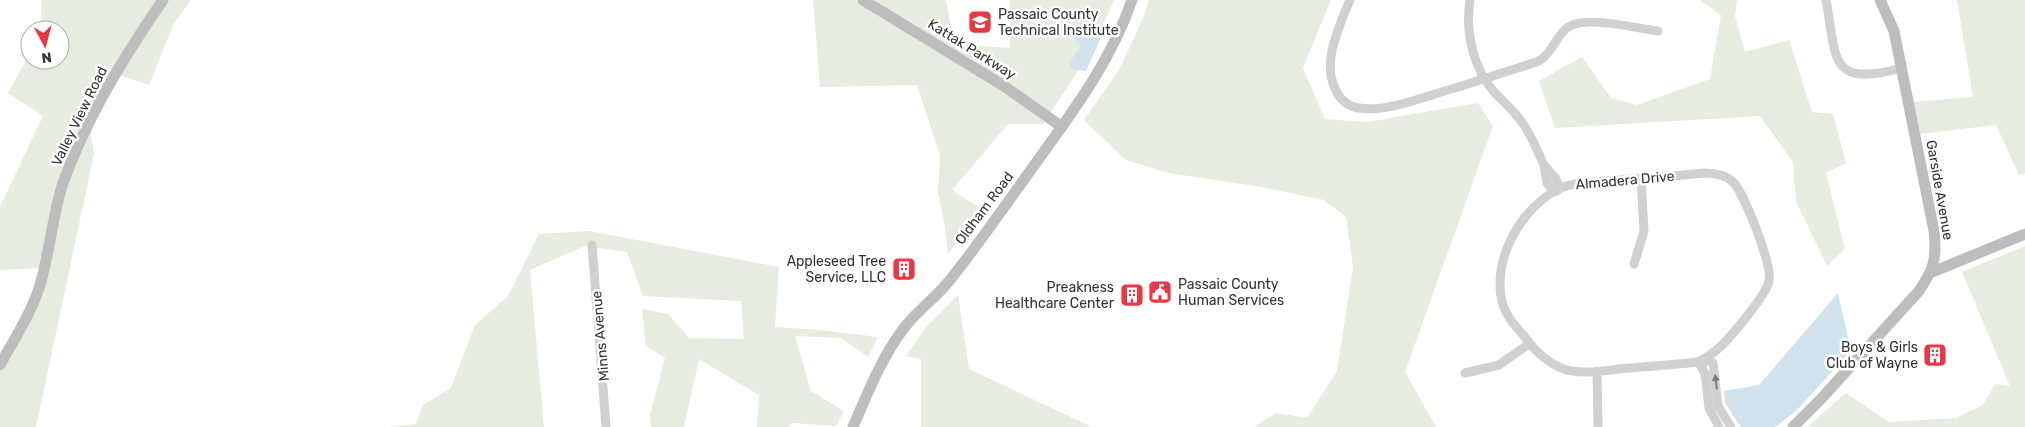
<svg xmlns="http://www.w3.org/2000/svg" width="2025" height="427" font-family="Rubik,sans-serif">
	<rect width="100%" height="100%" fill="#fff"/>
	<path fill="#e6ecdf" d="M41,0H191L173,25L149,85L113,73L89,122L94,154L36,427H0V372L41,268L0,270V207L43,116L8,93L30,53V60H60V30H42Z
		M813,0H946L954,44L1010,48V0H1114L1090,53L1043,124H1008L952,190L981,209L948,254L944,221L938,192L940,155L917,85L820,87Z
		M1149,0H1331L1303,68L1325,119L1367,122L1478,103L1493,126L1405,372L1436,427H1254L1276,413L1307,418L1337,371L1353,267L1346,217L1324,200L1261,187L1169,173L1126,160L1084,120L1119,70L1144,16Z
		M1700,0H1737L1735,16L1745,52L1789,40L1812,112L1833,114L1846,163L1826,173L1845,249L1827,266L1796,201L1793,162L1760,116L1555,128L1539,81L1582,57L1611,98L1637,105L1710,79L1721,15Z
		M1957,0H2025V173L2019,175L1996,125L1920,134L1913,102L1973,97Z
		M589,231L779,267L775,327L819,330L878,337L868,357L841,338L795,336L811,391L844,411L836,426L792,423L789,427H757L759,395L699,359L684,427H651L650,415L665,358L646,346L642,309L668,314L689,338L744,339L741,301L643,296L627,252L585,246L530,270L544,427H388L416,424L423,405L451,388L475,325L508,296L539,234Z
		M2025,246V427H1807L1846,393L1889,422L1956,418L1983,405L1995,384L2010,386L1962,272Z
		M958,295L969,369L1092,427H921V359L906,356L926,327Z"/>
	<path fill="#cfe2ee" d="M1085,20C1094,20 1098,25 1103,33L1086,71L1073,69L1070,65L1072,59L1081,47L1080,44L1073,38L1072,31L1076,25Z
		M1838,293L1851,351L1795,412L1775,427H1741L1725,403L1724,391L1759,385Z"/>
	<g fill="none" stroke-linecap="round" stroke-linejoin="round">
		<path stroke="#d0d0d0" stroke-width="9" d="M1350,0C1344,13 1332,44 1331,57C1328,78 1336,105 1359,108C1388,113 1428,95 1455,88C1477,81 1499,74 1521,67C1527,65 1536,63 1542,59C1555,49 1558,29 1575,24C1596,18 1636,28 1658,31
			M1470,0C1465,33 1473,68 1495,93C1504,102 1514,111 1521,121C1531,134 1537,150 1544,165
			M1826,0C1837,59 1828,88 1902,68
			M1544,165L1556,179L1559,187L1557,191L1552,190L1547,183Z
			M1704,173C1714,173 1726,175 1733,182C1744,193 1773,266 1769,281C1767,294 1730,338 1719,348C1712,354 1705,359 1697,362C1674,365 1651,366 1629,368C1607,370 1581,376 1561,368C1545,361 1534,350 1524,336C1516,327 1507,317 1503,305C1490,262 1521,206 1561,188C1578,181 1599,182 1617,180C1646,178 1675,176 1704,173Z
			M592,245L606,427
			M1634,264L1644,231L1641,178
			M1597,371L1598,427
			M1465,373L1499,365L1529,344
			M1719,427L1709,408L1705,373L1701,367L1706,359L1713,363L1718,406L1731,427"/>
		<path stroke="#bdbdbd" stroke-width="11" d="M863,0L1004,86L1062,127
			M1930,273L2025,234
			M0,365C13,341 28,319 37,294C50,258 51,219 63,183C86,118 124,56 163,0
			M853,427C867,395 880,361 901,332C915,312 935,299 950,280C981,241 1009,200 1038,160C1074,110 1112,59 1132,0
			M1793,427L1821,399L1918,292C1934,270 1937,258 1934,231L1894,31L1880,0"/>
	</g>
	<defs><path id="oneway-solid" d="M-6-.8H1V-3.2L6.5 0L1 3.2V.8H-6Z" transform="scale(1.25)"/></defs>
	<use fill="#7a7a7a" href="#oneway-solid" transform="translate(1716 382) rotate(-97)"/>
	<defs>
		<g id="school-square" transform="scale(1.25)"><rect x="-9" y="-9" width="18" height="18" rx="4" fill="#e63946" stroke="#fff"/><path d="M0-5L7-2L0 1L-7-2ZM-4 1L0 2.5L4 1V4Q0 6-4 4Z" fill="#fff"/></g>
		<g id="building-square" transform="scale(1.25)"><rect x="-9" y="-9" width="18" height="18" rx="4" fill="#e63946" stroke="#fff"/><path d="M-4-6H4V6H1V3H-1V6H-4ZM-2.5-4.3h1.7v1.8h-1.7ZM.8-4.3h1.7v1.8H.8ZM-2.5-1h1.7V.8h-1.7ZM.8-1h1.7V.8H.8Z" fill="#fff"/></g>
		<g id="civic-square" transform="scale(1.25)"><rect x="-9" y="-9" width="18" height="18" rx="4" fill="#e63946" stroke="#fff"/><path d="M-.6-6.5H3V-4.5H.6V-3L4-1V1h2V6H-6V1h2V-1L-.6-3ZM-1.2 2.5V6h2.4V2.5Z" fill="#fff"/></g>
	</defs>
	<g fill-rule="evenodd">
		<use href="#school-square" x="980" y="22"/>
		<use href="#building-square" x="904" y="269"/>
		<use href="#civic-square" x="1160" y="292"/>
		<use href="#building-square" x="1132" y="295"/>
		<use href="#building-square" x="1935" y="355"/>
	</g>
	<g text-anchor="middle" stroke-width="5" stroke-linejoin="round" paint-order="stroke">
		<g font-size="14" fill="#333" stroke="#fff" text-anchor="end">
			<text x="998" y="19" text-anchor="start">Passaic County<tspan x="998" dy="16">Technical Institute</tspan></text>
			<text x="886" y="266">Appleseed Tree<tspan x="886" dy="16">Service, LLC</tspan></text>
			<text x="1178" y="289" text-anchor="start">Passaic County<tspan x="1178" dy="16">Human Services</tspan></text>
			<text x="1114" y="292">Preakness<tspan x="1114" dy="16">Healthcare Center</tspan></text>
			<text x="1918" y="352">Boys &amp; Girls<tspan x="1918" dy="16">Club of Wayne</tspan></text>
		</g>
		<g font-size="14" fill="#333" stroke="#fff">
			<text transform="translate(972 49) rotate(32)" y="5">Kattak Parkway</text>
			<text transform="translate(79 116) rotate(-64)" y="5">Valley View Road</text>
			<text transform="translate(1625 180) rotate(-5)" y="5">Almadera Drive</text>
			<text transform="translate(1940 190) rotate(80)" y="5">Garside Avenue</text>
			<text transform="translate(984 208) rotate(-53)" y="5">Oldham Road</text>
			<text transform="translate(600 336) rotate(-95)" y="5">Minns Avenue</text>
		</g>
	</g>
	<g transform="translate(45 45) rotate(173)"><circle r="24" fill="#ffffff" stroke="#adadad"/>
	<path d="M0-4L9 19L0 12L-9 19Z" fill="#e63946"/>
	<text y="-8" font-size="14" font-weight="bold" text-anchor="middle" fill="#333333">N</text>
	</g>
</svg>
